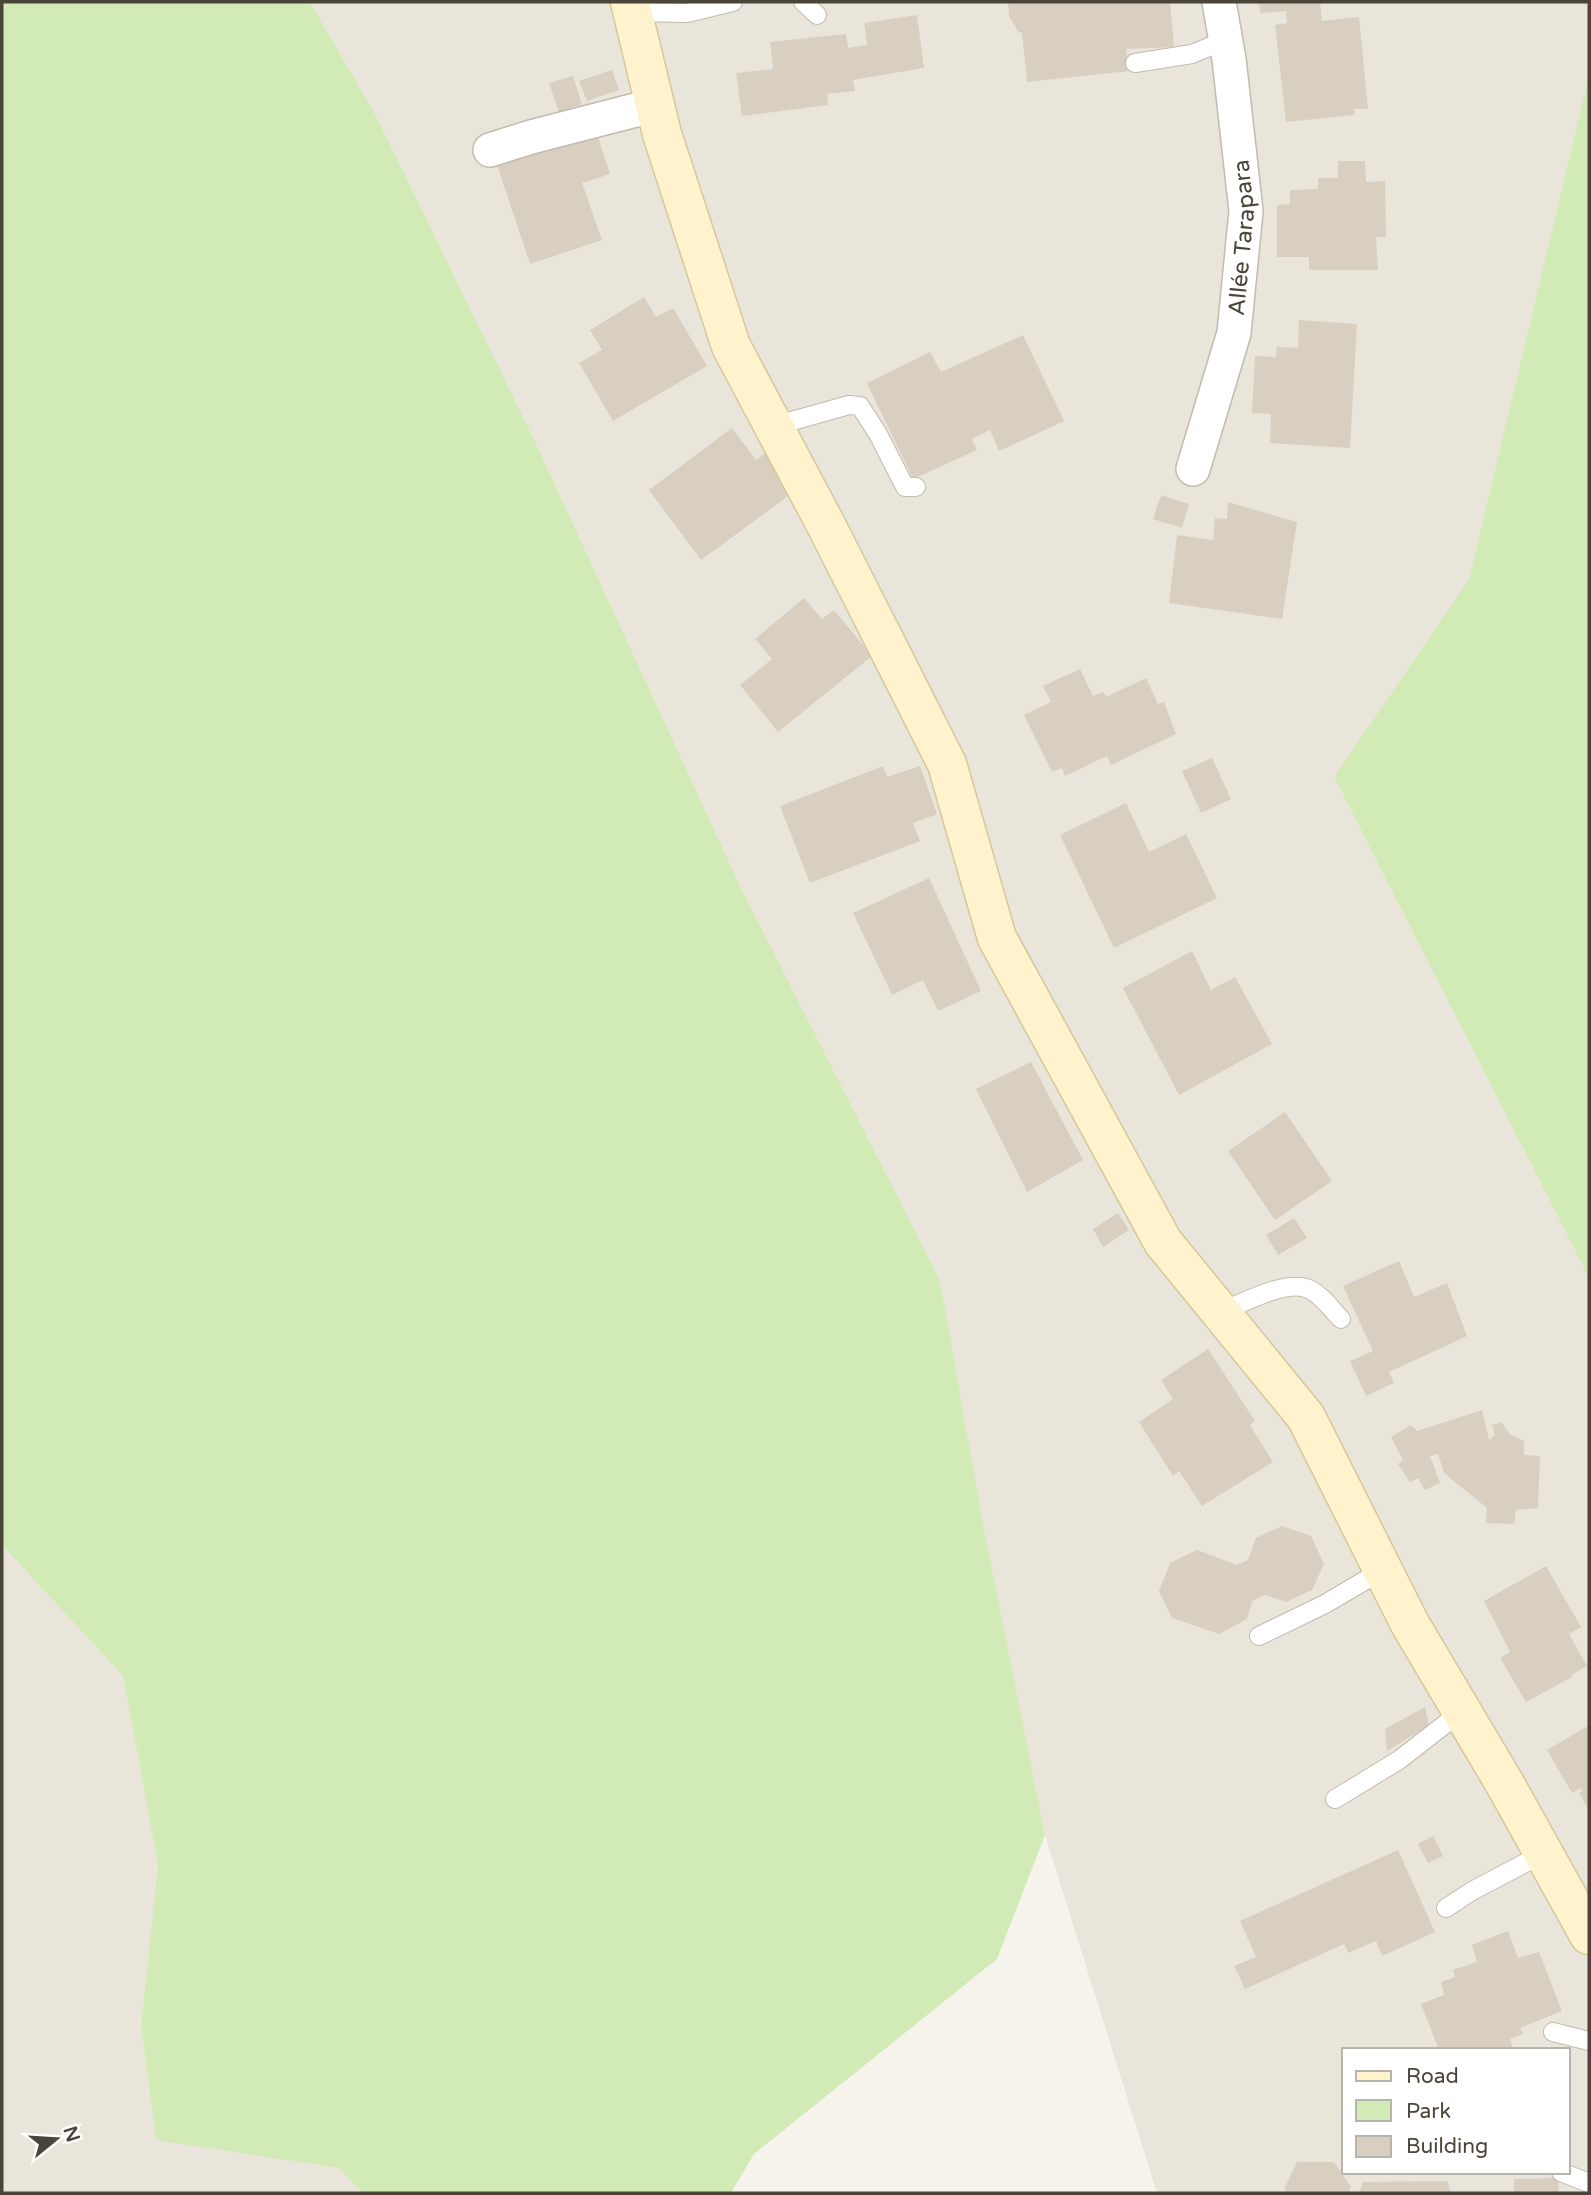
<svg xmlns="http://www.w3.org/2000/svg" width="1591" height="2195" font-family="'Varela Round',sans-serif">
	<rect width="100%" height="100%" fill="#f6f3ec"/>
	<path fill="#eae5da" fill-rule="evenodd" d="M310,2H1589V75L1469,579L1334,777L1589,1278V2193H1157L1045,1835L984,1529L940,1280L742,890L533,437L374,112ZM1344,2050H1568V2172H1344Z
		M2,1545L123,1676L158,1865L141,2025L156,2139L339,2168L362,2193H2Z"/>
	<path fill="#d2eab5" d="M2,2H310L374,112L533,437L742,890L940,1280L984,1529L1045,1835L997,1959L754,2154L731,2193H362L339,2168L156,2140L141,2025L158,1865L123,1676L2,1545Z
		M1589,75V1278L1334,777L1469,579Z"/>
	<path fill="#d8cfc1" d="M1008,2H1170L1174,47L1126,49L1130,71L1027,82L1022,32L1019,33L1009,16Z
		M1259,2H1320L1322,21L1359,17L1368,109H1354V115L1286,122L1275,25L1287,23L1286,11L1260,13Z
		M917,15L924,68L853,80L855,91L827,94L828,105L742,116L736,73L773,69L770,42L846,34L848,48L867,45L864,23Z
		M612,70L619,90L587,101L579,81Z
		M573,76L582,104L559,112L549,83Z
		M595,128L610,174L582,183L602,240L530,264L495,159Z
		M1338,161H1365L1366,182L1385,181L1386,237H1376L1378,270H1309V257H1277V205L1290,204V190L1318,189V178H1338Z
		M644,297L656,317L673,308L707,366L613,421L579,363L602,350L590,330Z
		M1299,320L1357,324L1350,448L1270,443L1271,414L1252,413L1255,356L1276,357L1277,347L1298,348Z
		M1023,335L1064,421L999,451L990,430L972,439L977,450L913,479L867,383L930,352L941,372Z
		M732,428L756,460L771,449L799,488L701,560L649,490Z
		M1161,495L1189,504L1182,528L1153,519Z
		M1228,502L1297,522L1282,619L1169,603L1177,535L1213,540L1215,518L1227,519Z
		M804,598L822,619L834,610L872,656L778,732L740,685L772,659L755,639Z
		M1080,669L1093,696L1103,692L1106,697L1146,678L1158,704L1164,702L1176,734L1111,765L1107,756L1065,776L1062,768L1052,772L1024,715L1051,702L1043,686Z
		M1212,758L1231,799L1201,813L1182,771Z
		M883,766L887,777L920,766L937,814L913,823L920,841L810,883L780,806Z
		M1126,803L1149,852L1186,834L1217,898L1114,948L1060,835Z
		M929,878L981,991L938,1011L923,980L892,995L853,913Z
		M1192,951L1211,990L1235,977L1272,1044L1179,1095L1123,988Z
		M1031,1062L1083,1160L1027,1192L976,1089Z
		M1285,1112L1332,1181L1275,1220L1228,1151Z
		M1118,1213L1129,1230L1103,1247L1093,1229Z
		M1294,1218L1307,1238L1278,1255L1266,1235Z
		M1399,1261L1414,1297L1447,1283L1467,1336L1389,1372L1394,1383L1366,1396L1350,1361L1373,1351L1343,1286Z
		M1208,1349L1255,1421L1250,1425L1273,1462L1202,1506L1179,1471L1173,1476L1139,1422L1173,1399L1161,1380Z
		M1482,1410L1489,1440L1495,1435L1492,1425L1501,1422L1510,1434L1524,1441V1455L1540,1456L1538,1508L1516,1510L1514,1524L1486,1523L1487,1508L1444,1473L1438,1454L1430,1456L1440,1483L1425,1490L1418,1478L1410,1482L1398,1464L1403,1460L1391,1437L1411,1425L1417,1431Z
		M1282,1526L1311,1536L1324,1564L1312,1590L1286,1602L1265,1595L1252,1601L1247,1619L1219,1634L1172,1618L1159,1591L1170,1563L1197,1550L1237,1565L1248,1560L1256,1538Z
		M1546,1566L1581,1627L1569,1634L1587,1666L1571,1675L1572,1677L1526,1702L1500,1658L1510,1652L1484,1601Z
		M1425,1707L1429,1725L1387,1751L1385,1729Z
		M1588,1726L1589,1728V1811L1579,1793L1583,1791L1581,1788L1572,1793L1547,1750Z
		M1433,1836L1443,1856L1428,1863L1418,1844Z
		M1398,1850L1435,1932L1382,1956L1376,1941L1348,1953L1344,1944L1245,1989L1234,1966L1256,1957L1240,1921Z
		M1508,1931L1518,1958L1539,1952L1562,2011L1520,2028L1523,2034L1510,2039L1514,2050H1439L1421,2004L1444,1995L1441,1982L1455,1977L1453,1970L1477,1962L1472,1945Z
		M1297,2162H1334L1351,2187L1348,2193H1287L1284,2189Z
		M1558,2178L1559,2193H1514V2179Z
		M1447,2181L1451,2193H1359L1363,2182Z"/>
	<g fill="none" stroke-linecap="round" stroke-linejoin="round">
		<g stroke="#c2bbae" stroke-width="20">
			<path id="lane" d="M803,2L817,15
				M633,12L687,13L733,2
				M1135,63L1192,54L1226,40
				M774,426L849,405L860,406L878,434L905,487H916
				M1221,1312C1242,1303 1287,1279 1309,1289C1322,1295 1331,1309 1341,1319
				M1259,1636L1325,1604L1383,1570
				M1335,1799L1399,1760L1462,1711
				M1446,1908L1472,1891L1544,1853
				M1553,2032L1589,2041
				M1561,2172L1589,2183"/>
		</g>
		<g stroke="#c2bbae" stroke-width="36">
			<g id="street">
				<path d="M490,150L531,137L655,105"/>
				<path id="s1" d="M1193,469L1234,333L1246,211L1229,59L1219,2"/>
			</g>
		</g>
		<g stroke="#d6c79b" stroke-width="41">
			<path id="secondary" d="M630,2L662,134L731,346L826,525L947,764L997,938L1163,1242L1306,1417L1410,1624L1505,1784L1589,1935"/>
		</g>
		<use href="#lane" stroke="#fff" stroke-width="18"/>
		<use href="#street" stroke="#fff" stroke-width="33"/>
		<use href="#secondary" stroke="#fff3cd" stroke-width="38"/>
	</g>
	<g text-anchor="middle" stroke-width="6" stroke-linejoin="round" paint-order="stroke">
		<g font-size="23" fill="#4b4439" stroke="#fff">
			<text dy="8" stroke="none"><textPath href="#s1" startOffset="238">Allée Tarapara</textPath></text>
		</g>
	</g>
	<rect width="1591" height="2195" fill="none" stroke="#4b4439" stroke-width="7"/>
	<rect x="1342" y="2048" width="228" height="126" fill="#ffffff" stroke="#b7b4b0" stroke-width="2"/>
	<rect x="1356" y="2071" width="35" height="10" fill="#fff3cd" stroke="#b7b4b0" stroke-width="2"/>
	<text x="1406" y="2083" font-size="21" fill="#4b4439">Road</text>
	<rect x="1356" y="2100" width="35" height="21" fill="#d2eab5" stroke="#b7b4b0" stroke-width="2"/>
	<text x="1406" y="2118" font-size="21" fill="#4b4439">Park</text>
	<rect x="1356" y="2136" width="35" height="21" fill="#d8cfc1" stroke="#b7b4b0" stroke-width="2"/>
	<text x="1406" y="2153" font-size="21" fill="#4b4439">Building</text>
	<g transform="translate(56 2139) rotate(72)" stroke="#ffffff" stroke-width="5" paint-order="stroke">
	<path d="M0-5L12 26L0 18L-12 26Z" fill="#4b4439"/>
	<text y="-10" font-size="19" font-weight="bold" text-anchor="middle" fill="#4b4439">N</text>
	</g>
</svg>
